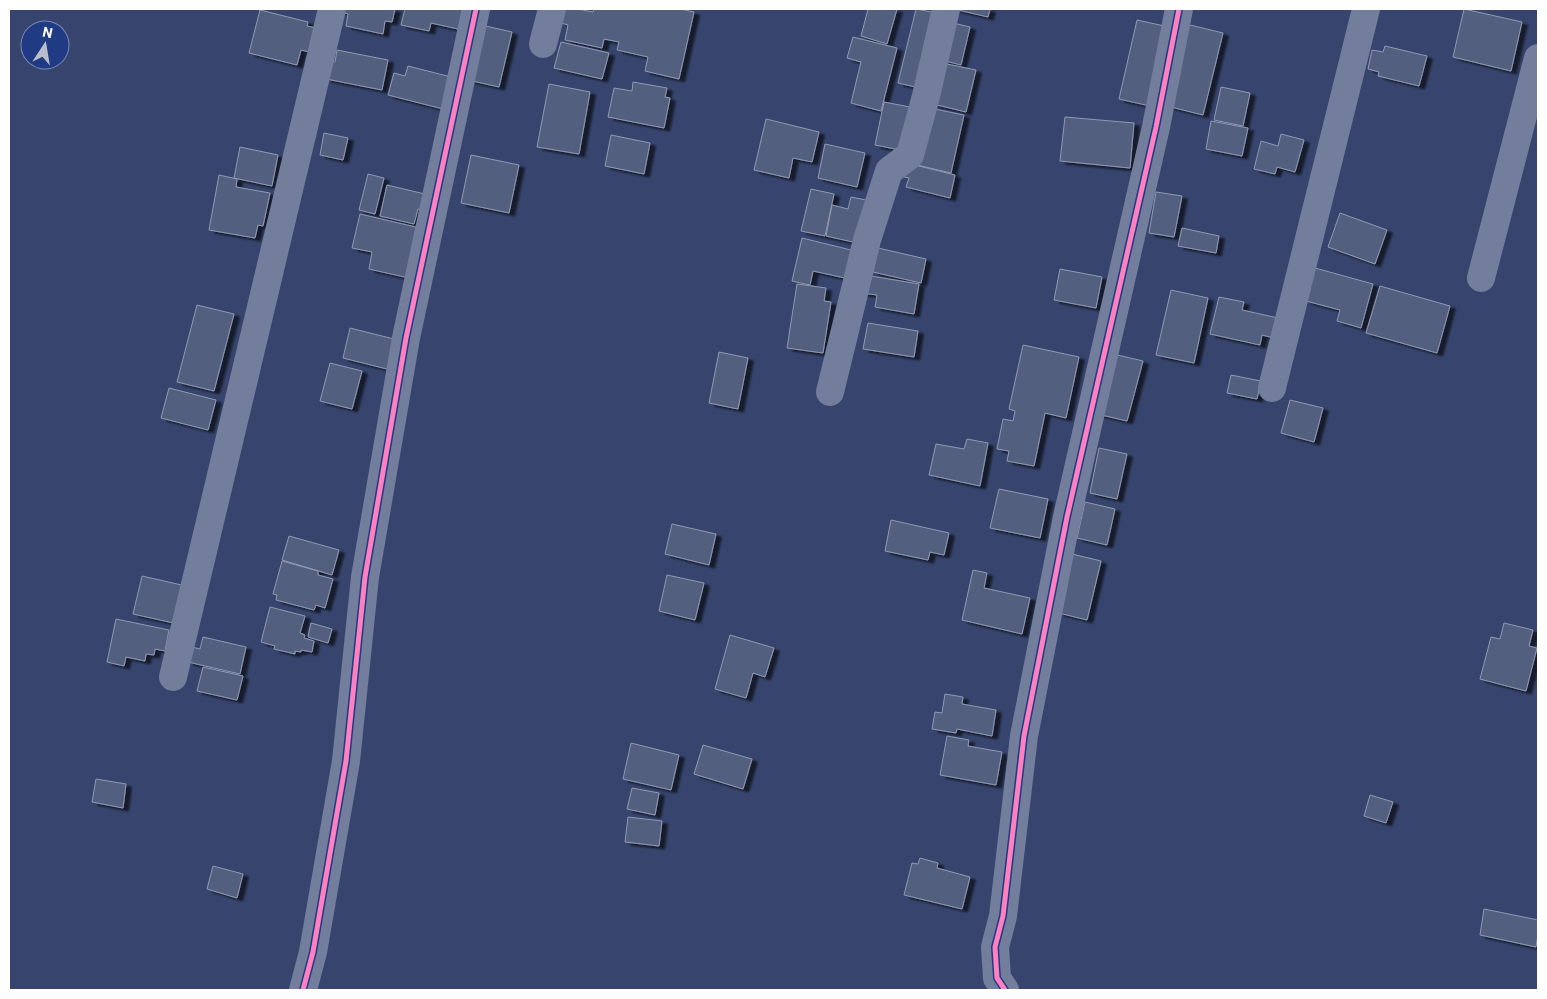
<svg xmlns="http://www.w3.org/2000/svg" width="1547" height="999" font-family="Roboto,sans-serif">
	<defs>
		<filter id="shadow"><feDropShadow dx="5.5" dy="3" stdDeviation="1" flood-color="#0009"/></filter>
	</defs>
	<rect width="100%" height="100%" fill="#37456e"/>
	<path fill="#535e7e" stroke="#9199b2" filter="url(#shadow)" d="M340,9H395L392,22L385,21L383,34L346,26L348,14L339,11Z
		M405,9H467L458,29L431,23L429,31L401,25Z
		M564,9H577L593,12L594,9H680L694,12L679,79L645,71L648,57L617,50L619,42L604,39L602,48L565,40L568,25L561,23Z
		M868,9H897L887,44L861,36Z
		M916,9L942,14L924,89L898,83Z
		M954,9H990L988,17Z
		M1464,9L1522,22L1511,71L1453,57Z
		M260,10L308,22L307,26L320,29L313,53L301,50L297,65L249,53Z
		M1137,20L1169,27L1150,106L1119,99Z
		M949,22L970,27L961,65L941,60Z
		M1186,24L1223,33L1203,115L1167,106Z
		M481,25L512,32L499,87L468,80Z
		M853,37L897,48L881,111L851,103L861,62L847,58Z
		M561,42L609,53L602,79L554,68Z
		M1385,46L1427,56L1419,86L1378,76L1379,72L1368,69L1372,50L1383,52Z
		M337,50L388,60L382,90L326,79L330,60L335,62Z
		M942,63L976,70L966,112L933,104Z
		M408,66L455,78L443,109L388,95L394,73L405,76Z
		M633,82L667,88L665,97L670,98L664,128L608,117L614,88L632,91Z
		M549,84L590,92L579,154L537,147Z
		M1221,87L1250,93L1243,126L1214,120Z
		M884,102L915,108L905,151L875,145Z
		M930,108L964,115L951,173L917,165Z
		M1065,117L1134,123L1130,168L1060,161Z
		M766,119L819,132L812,162L793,158L789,178L754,170Z
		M1211,121L1248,128L1242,156L1206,149Z
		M324,133L348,138L343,160L320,155Z
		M1281,134L1304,140L1295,172L1277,167L1275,174L1254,169L1261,141L1278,146Z
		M611,135L650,143L644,174L605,166Z
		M825,144L865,153L857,187L818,178Z
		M240,147L278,155L272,186L234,178Z
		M471,155L519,165L509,213L461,203Z
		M907,163L955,175L950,198L906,187L909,178L904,177Z
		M368,174L384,178L375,214L359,210Z
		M219,175L237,179L236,187L270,193L263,226L258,225L255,238L209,230Z
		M387,185L429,195L426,211L418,209L414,224L380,216Z
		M811,189L834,194L825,236L801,231Z
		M1156,192L1182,196L1174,237L1149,233Z
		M851,197L871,201L862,244L826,236L832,205L848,209Z
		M1340,213L1387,230L1375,264L1328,247Z
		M360,214L420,228L409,278L369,269L372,252L352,248Z
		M1182,228L1219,236L1216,253L1178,246Z
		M802,238L851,250L845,278L813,271L810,285L792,281Z
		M878,248L926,259L921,283L873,272Z
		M1315,268L1373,284L1361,328L1337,321L1340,310L1306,301Z
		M1060,269L1102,277L1096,308L1054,300Z
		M865,275L919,284L914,314L875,307L877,295L862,293Z
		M797,284L826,288L824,301L831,302L823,353L787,348Z
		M1380,286L1450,306L1437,353L1366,333Z
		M1171,290L1208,298L1194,363L1156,355Z
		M1219,297L1244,302L1242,310L1278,318L1274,338L1262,335L1260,345L1210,334Z
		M197,305L234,314L214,391L177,382Z
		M868,323L918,331L914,357L863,349Z
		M350,328L398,340L391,370L343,358Z
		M1023,345L1079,357L1066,418L1045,413L1034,466L1007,461L1009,451L997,449L1003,419L1013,421L1015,411L1009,409Z
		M719,352L748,358L738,409L709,403Z
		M1113,354L1143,361L1127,421L1097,414Z
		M330,363L362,371L352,409L320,401Z
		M1231,375L1261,381L1257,399L1227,393Z
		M169,388L216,400L208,430L161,418Z
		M1290,400L1323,408L1314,442L1281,433Z
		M967,439L988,443L980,486L929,475L936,444L964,449Z
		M1099,448L1127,454L1117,499L1090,493Z
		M999,489L1048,499L1040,538L990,528Z
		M1085,502L1115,509L1107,545L1077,538Z
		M891,520L949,533L944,555L930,552L928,560L885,551Z
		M672,524L716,534L709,565L665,554Z
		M289,536L339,550L332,575L282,560Z
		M1072,554L1101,561L1087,620L1059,613Z
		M282,561L318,571V575L333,579L325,608L316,605L314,610L276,600L277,595L273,594Z
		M973,570L987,573L984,588L1030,598L1022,634L962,620Z
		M667,575L704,583L695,620L659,611Z
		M142,576L186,586L178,624L133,614Z
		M270,607L305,616L300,633L305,635L304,638L314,641L312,652L301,650V652L295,651V654L274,649L275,646L261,642Z
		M116,619L169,630L165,651L155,649L154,655L146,654L145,661L126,657L124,666L107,662Z
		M311,623L332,629L328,643L308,637Z
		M1504,623L1533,630L1529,646L1537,648L1526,691L1480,679L1491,637L1500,639Z
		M730,635L774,648L765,677L753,673L746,698L715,689Z
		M203,637L246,647L240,674L188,662L192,647L200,649Z
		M203,667L243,676L237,700L197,691Z
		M945,694L963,697L962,704L996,710L992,736L957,729L956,733L932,729L935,712L942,713Z
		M947,736L969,740L968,746L1002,752L996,785L940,775Z
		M631,743L679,755L671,790L623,779Z
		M703,745L752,759L743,789L694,774Z
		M96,779L126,784L123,808L92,802Z
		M632,788L659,793L655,815L627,809Z
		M1370,795L1393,802L1386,823L1364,816Z
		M628,817L662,821L659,846L625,842Z
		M920,858L938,863L937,868L970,877L962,909L904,895L912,863L918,864Z
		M213,866L243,874L237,898L207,889Z
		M1484,909L1538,920V935L1536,947L1480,935Z"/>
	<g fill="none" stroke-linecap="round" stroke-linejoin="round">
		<path stroke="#737d9c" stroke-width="28" d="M543,44L552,9
			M1481,278L1538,58
			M1272,388L1366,9
			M830,392L867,240L889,171L910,155L926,96L946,9
			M173,677L332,9
			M303,990L313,952L346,761L365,577L406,338L476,9
			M1005,990L997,978L995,947L1003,916L1024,736L1067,517L1156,127L1179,9"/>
		<g stroke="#213a84" stroke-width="8">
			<path id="cycleway" d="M303,990L313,952L346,761L365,577L406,338L476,9
				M1005,990L997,978L995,947L1003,916L1024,736L1067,517L1156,127L1179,9"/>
		</g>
		<use href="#cycleway" stroke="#ff80c0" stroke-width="5"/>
	</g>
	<rect width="1547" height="999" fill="none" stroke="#ffffff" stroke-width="20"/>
	<g transform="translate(45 45) rotate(12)"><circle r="24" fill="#213a84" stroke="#7a89b5"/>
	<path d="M0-4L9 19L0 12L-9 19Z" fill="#b9becc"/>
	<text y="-8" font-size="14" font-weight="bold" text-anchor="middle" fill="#ffffff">N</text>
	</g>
</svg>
